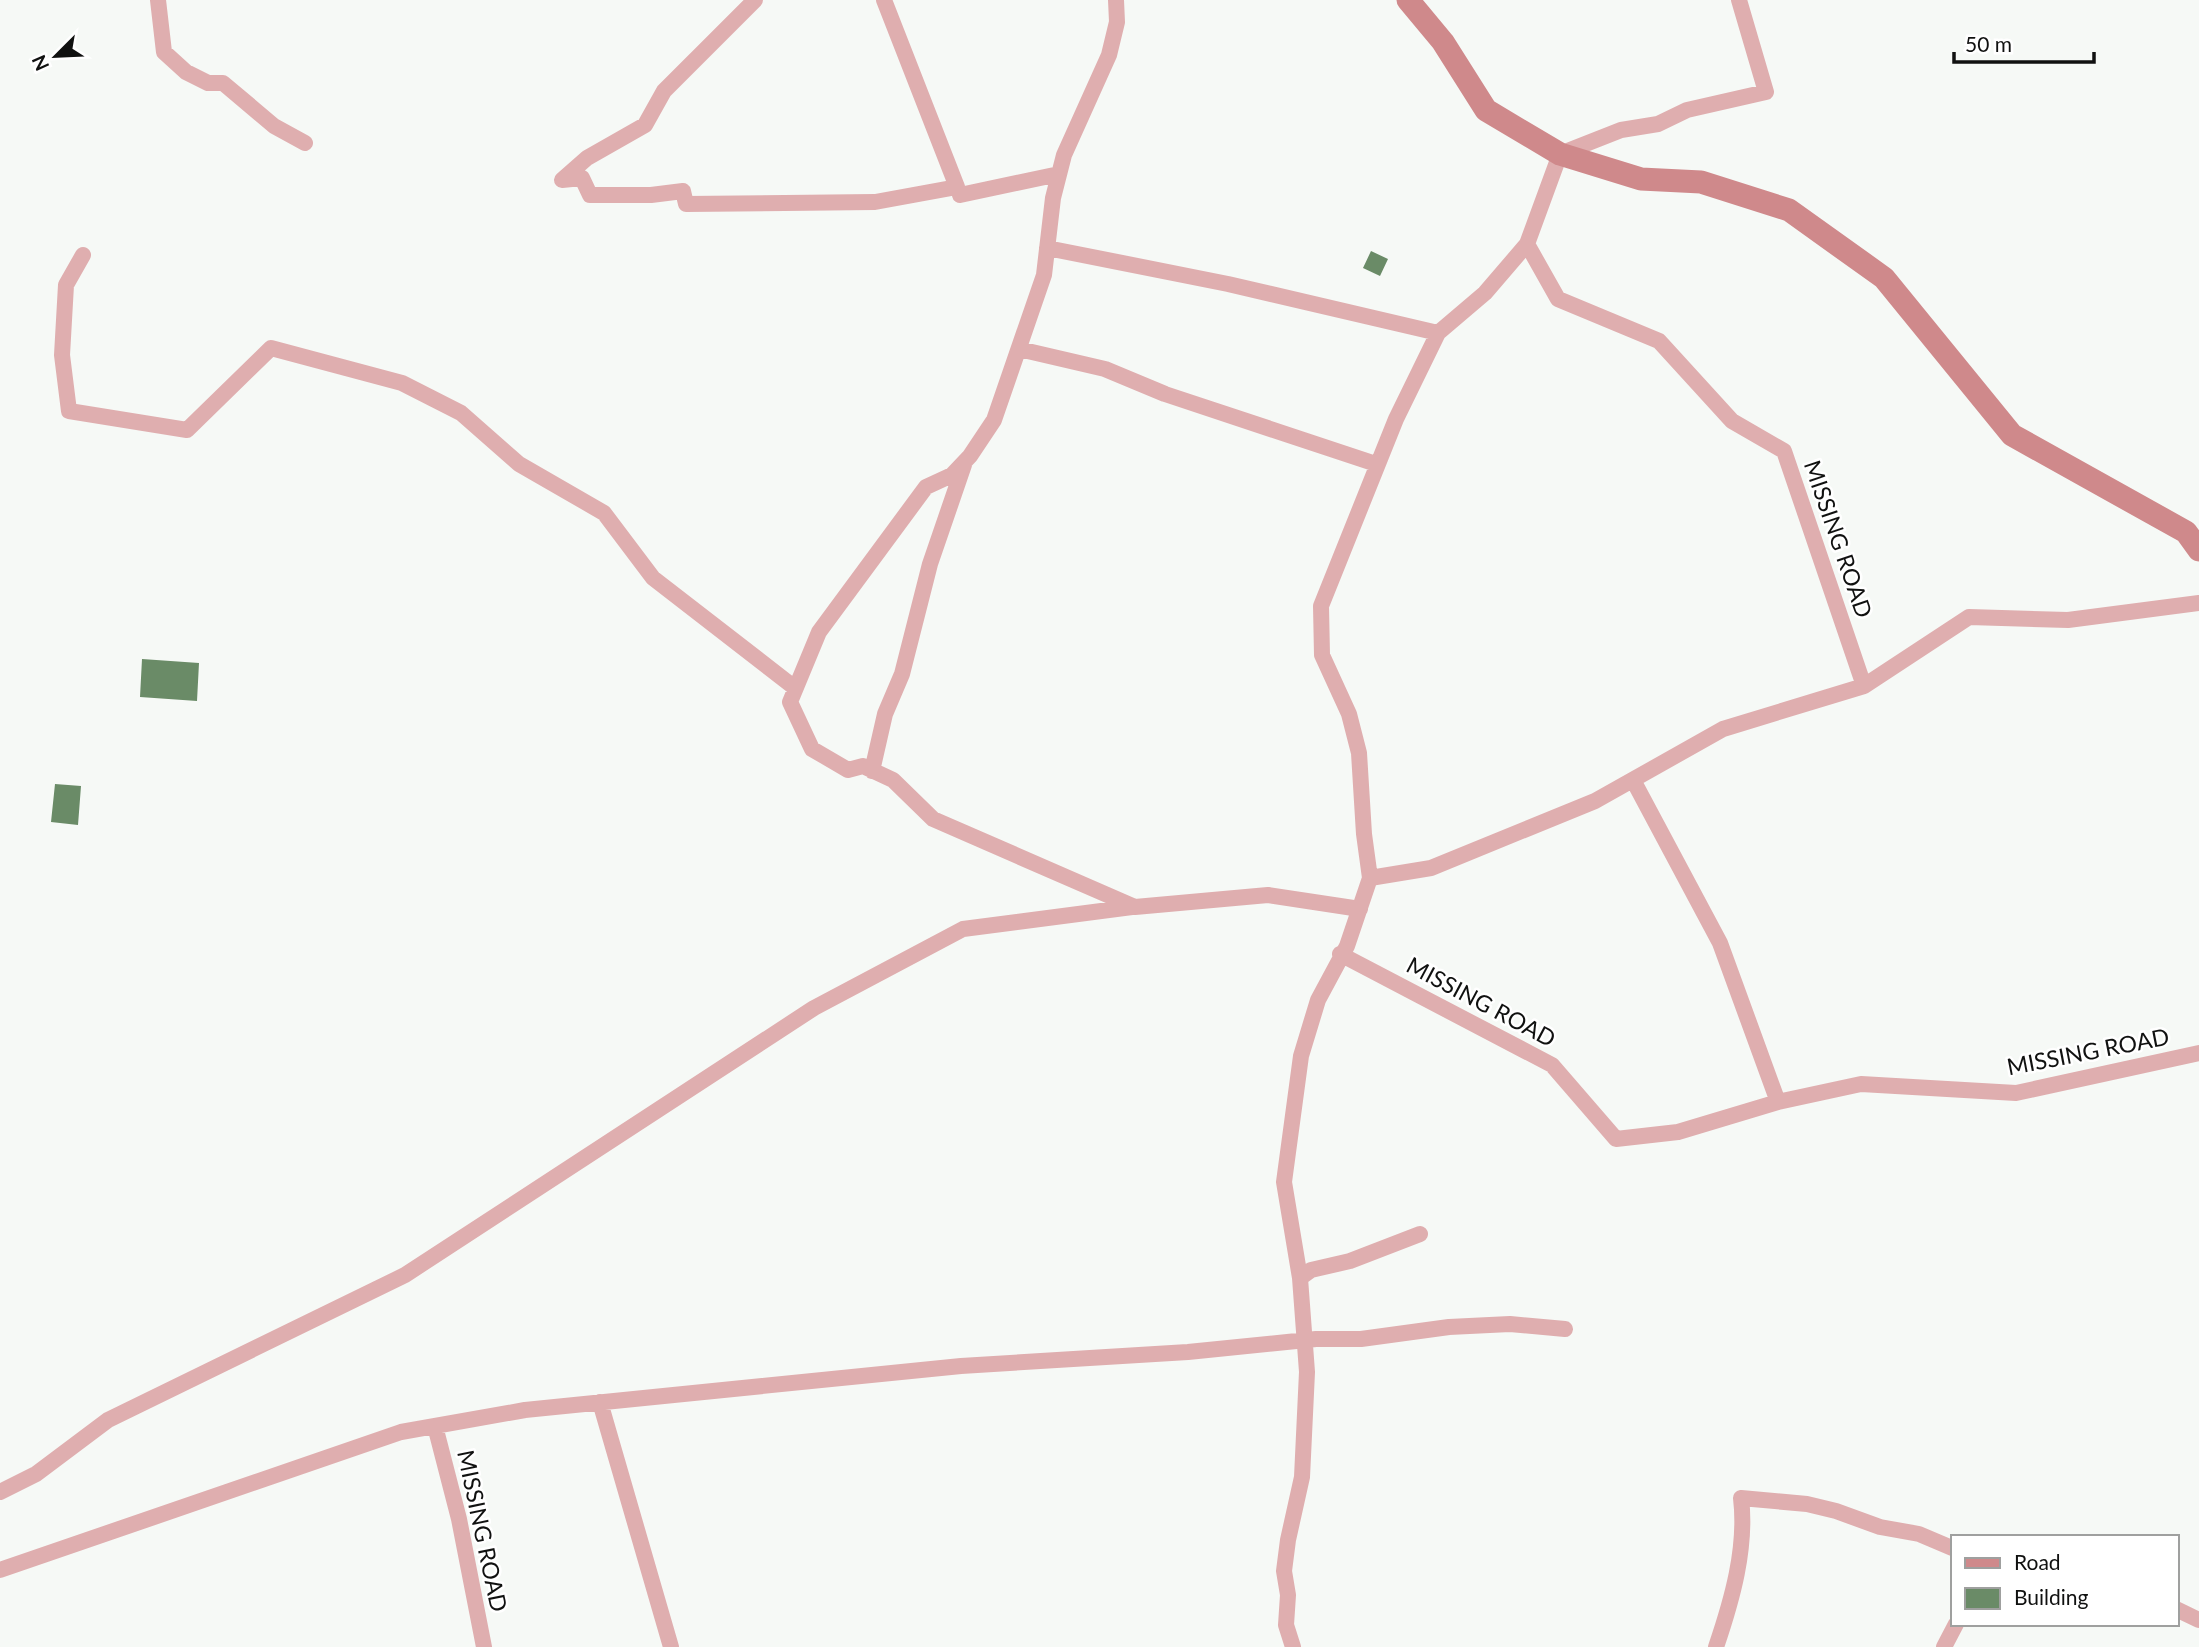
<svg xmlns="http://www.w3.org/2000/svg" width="2199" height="1647" font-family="Lato,sans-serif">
	<rect width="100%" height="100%" fill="#f6f9f6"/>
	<path fill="#6a8b67" d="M1371,251L1388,259L1380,276L1363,268Z
		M142,659L199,663L197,701L140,697Z
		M55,784L81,786L78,825L51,822Z"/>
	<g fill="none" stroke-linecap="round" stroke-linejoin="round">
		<path stroke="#dfaeaf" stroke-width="16" d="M158,0L164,52L186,72L208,83H223L274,126L305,143
			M755,0L664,91L645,125L587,158L562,180L582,178L590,195H651L683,191L686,204L875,202L957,187L884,0
			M1116,0L1117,22L1109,55L1064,155L1053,198L1044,275L994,420L970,456L952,475L926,487L819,632L790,702L812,749L848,770L863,766L893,780L933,819L1135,907L1268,895L1360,909
			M960,195L1059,174
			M1527,244L1558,299L1659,341L1732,421L1784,451L1864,686L1969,617L2068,620L2199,603
			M1047,248L1228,284L1438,333L1485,293L1527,244L1560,154L1621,130L1658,124L1687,110L1766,92L1739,0
			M83,255L66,285L62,355L69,411L187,430L271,348L402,383L461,413L519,464L604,513L653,578L795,688
			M1019,349L1105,369L1165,394L1376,464
			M872,771L885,714L902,674L930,564L964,465
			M1370,878L1431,868L1595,801L1723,729L1864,686
			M1340,954L1552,1065L1616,1139L1678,1132L1778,1102L1720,943L1633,780
			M1778,1102L1861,1084L2016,1093L2199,1053
			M1300,1278L1311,1270L1350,1261L1420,1234
			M600,1402L671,1647
			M435,1426L459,1519L484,1647
			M0,1492L36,1474L108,1420L405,1275L814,1008L963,929L1132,907
			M0,1570L401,1432L525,1410L961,1366L1188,1352L1316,1339H1361L1449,1327L1510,1324L1565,1329
			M2176,1609L2199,1620
			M1293,1647L1286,1625L1288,1595L1284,1571L1288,1540L1302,1477L1307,1372L1300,1278L1284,1182L1301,1056L1318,1000L1347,946L1370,878L1364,834L1359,753L1349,714L1322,655L1321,606L1396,419L1438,333
			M1716,1647C1732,1600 1747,1548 1741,1498L1807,1504L1836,1511L1880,1527L1919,1534L1952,1548
			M1944,1647L1956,1624"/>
		<path stroke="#cf898b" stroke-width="23" d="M1408,0L1443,42L1486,110L1560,154L1641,179L1701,182L1789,210L1884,278L2012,435L2186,532L2199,550"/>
	</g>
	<g text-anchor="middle" stroke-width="5" stroke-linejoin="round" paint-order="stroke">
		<g font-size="23" fill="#101110" stroke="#fff">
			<text transform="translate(1838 539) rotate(71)" y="8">MISSING ROAD</text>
			<text transform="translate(1481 1002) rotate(28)" y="8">MISSING ROAD</text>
			<text transform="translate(2088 1052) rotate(-11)" y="8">MISSING ROAD</text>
			<text transform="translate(482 1531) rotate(78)" y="8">MISSING ROAD</text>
		</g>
	</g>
	<rect x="1951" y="1535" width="228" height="91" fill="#ffffff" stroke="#9fa09f" stroke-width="2"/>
	<rect x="1965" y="1558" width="35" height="10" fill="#cf898b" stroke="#9fa09f" stroke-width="2"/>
	<text x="2014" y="1570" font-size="21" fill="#101110">Road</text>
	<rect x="1965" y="1588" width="35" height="21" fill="#6a8b67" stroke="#9fa09f" stroke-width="2"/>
	<text x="2014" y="1605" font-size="21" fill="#101110">Building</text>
	<g transform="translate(56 56) rotate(246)" stroke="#ffffff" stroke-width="5" paint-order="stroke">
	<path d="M0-5L12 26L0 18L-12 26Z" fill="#101110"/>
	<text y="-10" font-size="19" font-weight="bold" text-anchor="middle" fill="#101110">N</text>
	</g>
	<path d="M1954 52v10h140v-10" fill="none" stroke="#101110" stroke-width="3.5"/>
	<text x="1965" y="52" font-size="21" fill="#101110" stroke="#ffffff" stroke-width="5" paint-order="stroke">50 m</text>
</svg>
